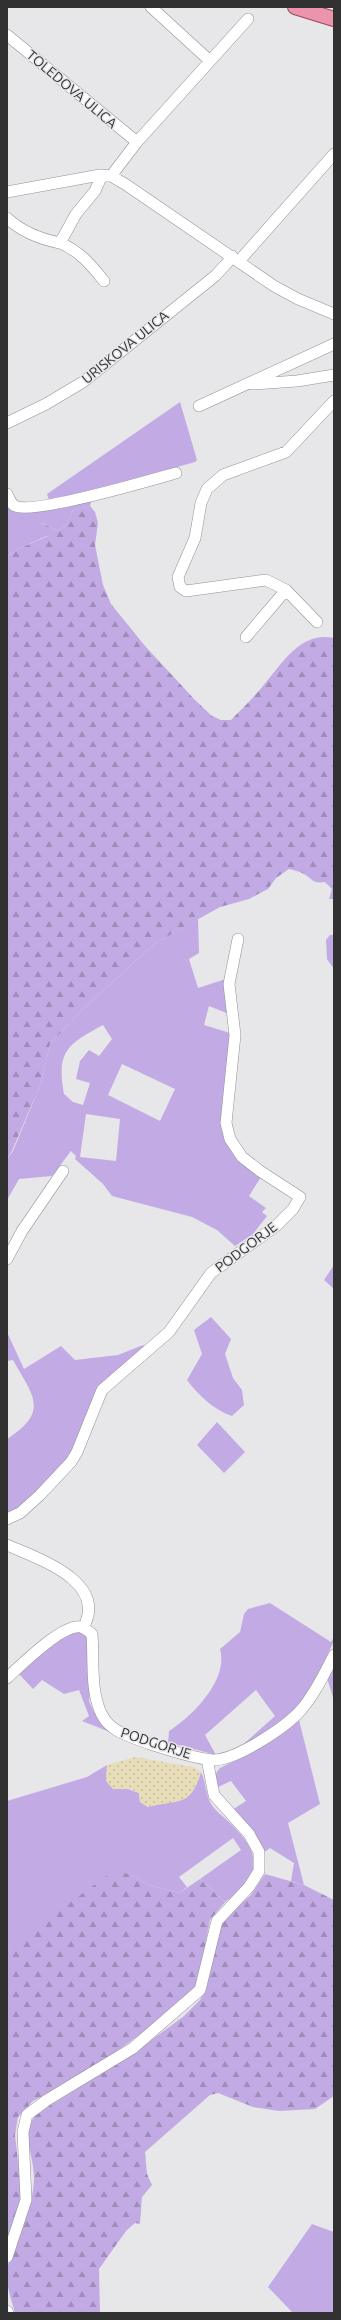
<svg xmlns="http://www.w3.org/2000/svg" width="341" height="2320" font-family="Ubuntu,sans-serif">
	<defs>
		<pattern id="forest-firs" width="22" height="20" patternUnits="userSpaceOnUse"><rect width="22" height="20" fill="#c2abe4"/><path d="M5 1l3.5 6h-7zM16 11l3.5 6h-7z" fill="#9e8cb9"/></pattern>
		<pattern id="sand-dots" width="8" height="8" patternUnits="userSpaceOnUse"><rect width="8" height="8" fill="#e7ddb8"/><path d="M2 2h.1M6 6h.1" fill="none" stroke="#c7be9f" stroke-width="1.8" stroke-linecap="round"/></pattern>
	</defs>
	<rect width="100%" height="100%" fill="#e7e6e9"/>
	<path fill="#c2abe4" fill-rule="evenodd" d="M180,402L197,460L195,462L50,503L47,494Z
		M93,496L90,506L73,510L68,523L58,531L42,523L36,528L49,535L18,549L7,557V509L12,507Z
		M198,919L199,953L189,959L198,988L226,979L229,1014L209,1006L204,1025L230,1033L223,1129L261,1177L249,1196L266,1208L262,1212L267,1216L253,1234L235,1246L217,1230L192,1217L112,1196L103,1184L75,1159L76,1156L71,1151L52,1176L19,1179L7,1200V1159L13,1151L41,1083L50,1044L79,1013L154,944ZM103,1025L112,1039L99,1056L89,1050L80,1061L76,1079L90,1083L83,1105L73,1102L64,1094C56,1051 68,1044 103,1025ZM122,1064L175,1089L160,1121L108,1095ZM86,1114L120,1119L116,1161L80,1157Z
		M330,935H334V969L327,959L326,940Z
		M334,1265V1289L324,1280Z
		M211,1317L231,1339L225,1354L233,1378L242,1390L244,1405L232,1416C214,1410 199,1396 187,1380L202,1354L194,1330Z
		M7,1332L24,1369L61,1346L75,1360L118,1355L143,1345L147,1349L99,1389L70,1458L27,1504L7,1516V1439C50,1411 33,1396 13,1360L7,1361Z
		M217,1422L245,1452L224,1473L197,1445Z
		M270,1603L331,1642L334,1637V1641C323,1663 314,1687 299,1707C284,1725 258,1737 238,1749L275,1716L256,1690L205,1735L216,1755L179,1745H168L169,1731C192,1716 229,1680 220,1649L240,1632L244,1614L248,1609Z
		M78,1632L87,1637L92,1672L89,1701L94,1712L115,1734L82,1721L89,1716L79,1690L64,1694L42,1680L33,1689L19,1674C35,1659 55,1634 78,1632Z
		M334,1664V1701L327,1678Z
		M299,1720L320,1804L288,1823L304,1885L291,1881L294,1863L270,1848L262,1854L232,1810L246,1801L231,1781L216,1788L214,1776L220,1768L255,1751Z
		M107,1765L106,1781L139,1793L140,1802L148,1807C179,1798 190,1808 201,1772C206,1782 205,1792 210,1802C214,1810 224,1817 231,1824C263,1855 262,1876 225,1902L200,1879L241,1850L233,1838L179,1877L187,1887L179,1893L148,1885L132,1875L7,1949V1801L87,1777Z
		M312,2224L334,2232V2313H293L268,2287Z"/>
	<path fill="url(#forest-firs)" d="M90,506L95,512L98,523L95,545L103,585L111,604L145,646L195,700L212,716L221,720H231C242,709 253,698 263,686C282,664 300,631 334,638V899H329L332,889L325,882C310,884 313,878 302,873C298,871 293,870 289,869L276,878L268,889L249,899L220,907L154,944L79,1013L50,1044L41,1083L12,1151L7,1159V557L18,549L48,536L35,528L42,523L58,531L68,523L73,510Z
		M121,1872L132,1875L148,1885L179,1893L200,1879L225,1902L210,1920L199,1976L192,1995L176,2009L83,2075L33,2101L18,2117L15,2135L22,2195L7,2240V1949L109,1874Z
		M265,1874L304,1885L334,1900V2096L315,2109L279,2111L253,2107L218,2093L210,2095L145,2152L147,2174L152,2185L142,2197L140,2224L135,2223L126,2231L99,2269L100,2313H15C11,2298 4,2281 8,2265C16,2234 33,2213 34,2178C34,2154 20,2137 36,2114L127,2058L184,2016L200,2000L207,1986L219,1926L230,1912L250,1896Z"/>
	<path fill="url(#sand-dots)" d="M135,1757L193,1767L201,1772C190,1808 179,1799 148,1807L140,1802L139,1793L131,1789H113L106,1781L107,1765Z"/>
	<g fill="none" stroke-linecap="round" stroke-linejoin="round">
		<g stroke="#929194" stroke-width="12">
			<path id="minor" d="M151,7L210,61
				M7,35L137,142
				M111,176L137,142L248,19
				M7,192L100,175L111,176L125,184L274,286L298,299L334,314
				M7,218C22,232 40,239 60,243L76,214L95,191L102,175
				M60,243C80,251 91,265 104,281
				M239,261L334,154
				M253,384L297,381L334,375
				M199,406L334,344
				M7,423L46,404L83,382L215,276L228,262L232,256
				M7,494C9,498 10,503 15,506C32,515 151,480 176,473
				M317,622L286,590L266,580L186,591L180,587L178,577L195,538L201,503L207,489L223,475L286,452L334,401
				M246,637L286,590
				M7,1259L22,1231L63,1171
				M7,1519L20,1513L40,1495L71,1462L77,1452L102,1390L169,1332L211,1273L276,1226L293,1209L300,1197L260,1171L242,1157L230,1139L226,1123L235,1035L229,984L238,939
				M7,1545C39,1559 109,1582 83,1628
				M7,1678C21,1665 63,1623 81,1627C85,1628 89,1632 92,1634C94,1660 90,1692 102,1715C111,1733 133,1737 150,1744C169,1750 192,1758 212,1760C235,1761 286,1727 301,1710C315,1694 324,1674 334,1655
				M7,2257L26,2200L23,2132L27,2115L47,2100L133,2048L200,1990L217,1921L249,1887L259,1871V1852L249,1834L214,1795L207,1759
				M7,2311L8,2313"/>
		</g>
		<g stroke="#a0445d" stroke-width="16">
			<path id="major" d="M295,7L334,19"/>
		</g>
		<use href="#minor" stroke="#fff" stroke-width="11"/>
		<use href="#major" stroke="#ea95ac" stroke-width="14"/>
	</g>
	<g text-anchor="middle" stroke-width="3" stroke-linejoin="round" paint-order="stroke">
		<g font-size="14" fill="#323132" stroke="#e7e6e9">
			<text transform="translate(72 89) rotate(40)" y="5">TOLEDOVA ULICA</text>
			<text transform="translate(125 347) rotate(-39)" y="5">URISKOVA ULICA</text>
			<text transform="translate(246 1247) rotate(-37)" y="5">PODGORJE</text>
			<text transform="translate(156 1743) rotate(18)" y="5">PODGORJE</text>
		</g>
	</g>
	<rect width="341" height="2320" fill="none" stroke="#323132" stroke-width="16"/>
</svg>
